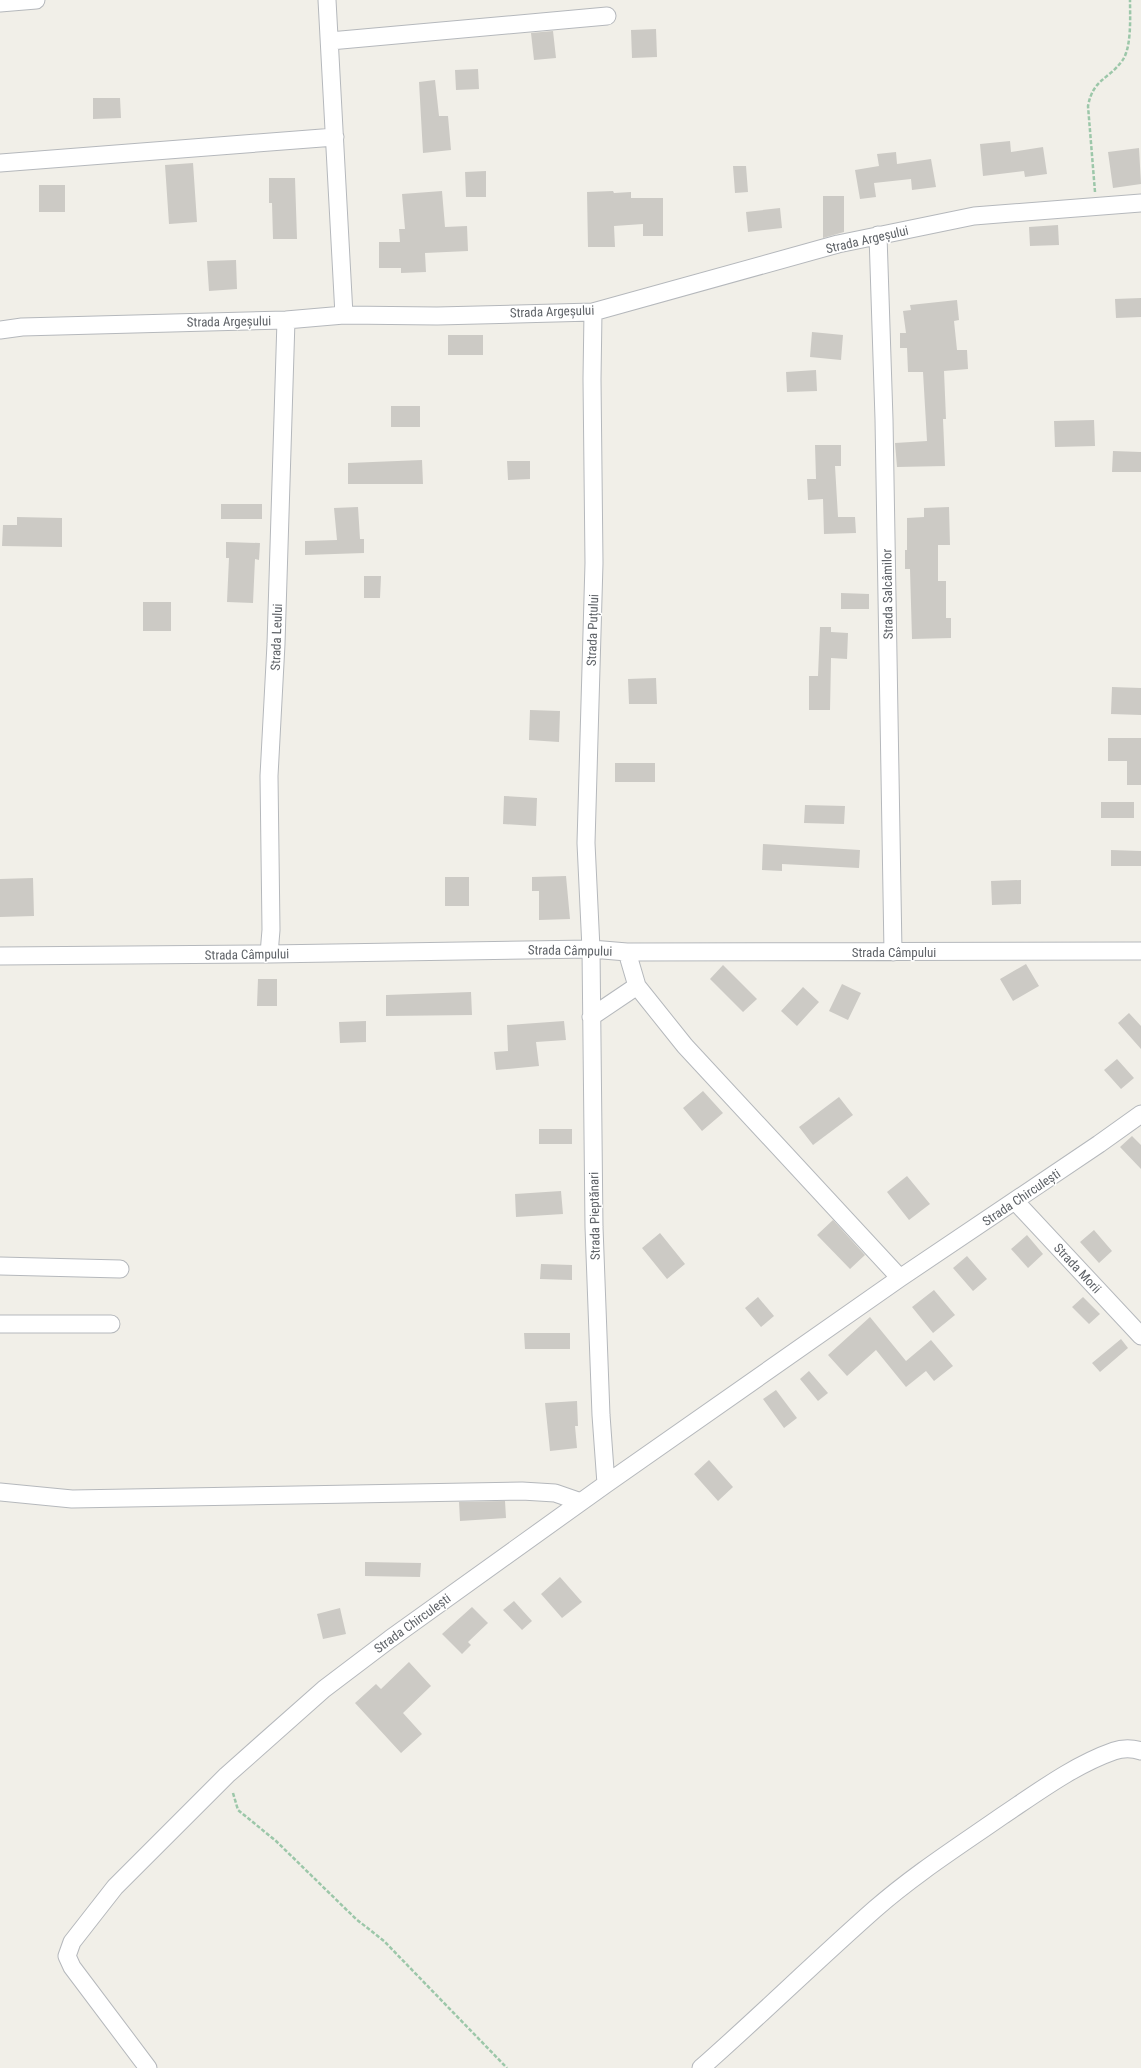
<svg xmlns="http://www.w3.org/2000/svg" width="1141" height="2068" font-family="'Roboto Condensed',sans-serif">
	<rect width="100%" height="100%" fill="#f1efe8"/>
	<path fill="#cccac5" d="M656,29L657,57L632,58L631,30Z
		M553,31L556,58L534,60L531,33Z
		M478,69L479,89L456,90L455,70Z
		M435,80L439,116H448L451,150L423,153L419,82Z
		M93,98H120L121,118L93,119Z
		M1010,141L1011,152L1043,147L1047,174L1025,177L1024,171L983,176L980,144Z
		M1139,148L1141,184L1113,188L1108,152Z
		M896,152L897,164L931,159L936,187L912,190L911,179L874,183L876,197L860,199L855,170L879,166L877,154Z
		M193,163L197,222L169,224L165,165Z
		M733,166H746L748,192L735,193Z
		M486,171V197H466L465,172Z
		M269,178H295L297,239H273L272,203H269Z
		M39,185H65V212H39Z
		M442,191L445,227L467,226L468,251L425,253L426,272L401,273V268H379V242H400L399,229H405L402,194Z
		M613,191L614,193L631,192V198H663V236H643V224L614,226L615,247H588L587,192Z
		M823,196H844V232L823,238Z
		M780,208L782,228L748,232L746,212Z
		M1058,225L1059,245L1030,246L1029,227Z
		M236,260L237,289L209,291L207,261Z
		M1141,298V317L1116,318L1115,299Z
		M957,300L959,320L954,321L957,350H967L968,369L944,371L946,419H943L945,466L897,467L895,443L927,441L923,372H908L907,348H900V333H906L903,311L911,310L910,305Z
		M812,332L843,335L841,360L810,357Z
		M448,335H483V355H448Z
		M816,370L817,391L787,392L786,372Z
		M391,406H420V427H391Z
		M1094,420L1095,446L1055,447L1054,421Z
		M815,445H841V466H835L838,517H855L856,533L824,534L823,499L808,500L807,479H816Z
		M1113,451L1141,452V472H1112Z
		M422,460L423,484H348V463Z
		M507,461H530V479L508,480Z
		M221,504H262V519H221Z
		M358,507L360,539H364V553L305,555V541L337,540L334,508Z
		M949,507L950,545H938V581H946V618H951V638L912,639L910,569H905V550H907V518L924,517V508Z
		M17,517L62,518V547L2,546L3,525H17Z
		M226,542L260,543L259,560L255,559L253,603L227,602L229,558H226Z
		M364,576H381L380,598H364Z
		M841,593L869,594V609H841Z
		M143,602H171V631H143Z
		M820,627H831V632L848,633L847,659L831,658L830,710H809V676H818Z
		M656,678L657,704H629L628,679Z
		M1112,687L1141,688V715L1111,714Z
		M530,710L560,711L559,742L529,740Z
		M1108,738H1141V785H1127V761H1108Z
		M615,763H655V782H615Z
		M504,796L537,798L536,826L503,824Z
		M1101,802H1134V818H1101Z
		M805,805L845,806L844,824L804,823Z
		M763,844L860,850L859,868L782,864V871L762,870Z
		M1111,850L1141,851V866H1111Z
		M566,876L570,919L539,920V891H532V877Z
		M445,877H469V906H445Z
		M33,878L34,916L0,917V879Z
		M1021,880V904L992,905L991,881Z
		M1026,964L1039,986L1013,1001L1000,979Z
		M723,965L757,999L743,1012L710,979Z
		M258,979H277V1006H257Z
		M842,984L861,993L848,1020L829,1011Z
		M803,987L819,1002L797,1026L781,1011Z
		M471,992L472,1015L386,1016V995Z
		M1129,1013L1141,1026V1049L1118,1023Z
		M366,1021V1042L340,1043L339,1022Z
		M564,1021L566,1040L536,1042L539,1066L496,1070L494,1052L508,1051L507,1025Z
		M1117,1059L1134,1078L1121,1089L1104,1070Z
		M703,1091L723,1113L702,1131L683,1108Z
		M839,1097L853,1115L813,1145L799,1127Z
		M539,1129H572V1144H539Z
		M1132,1136L1141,1145V1169L1120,1147Z
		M907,1176L930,1204L909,1220L887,1192Z
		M561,1191L563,1214L516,1217L515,1194Z
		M833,1220L865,1255L850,1269L817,1235Z
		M1094,1230L1112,1251L1099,1263L1080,1242Z
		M660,1233L685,1264L667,1279L642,1248Z
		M1027,1235L1043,1254L1028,1268L1011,1249Z
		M967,1256L987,1279L973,1291L953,1268Z
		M541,1264L572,1265V1280L540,1279Z
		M934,1290L955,1315L933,1333L912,1307Z
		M758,1297L774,1316L761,1327L745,1308Z
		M1083,1297L1100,1314L1089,1324L1072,1307Z
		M870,1317L906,1361L931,1340L953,1366L934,1381L926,1371L906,1387L876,1350L847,1376L828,1355Z
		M524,1333H570V1349H525Z
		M1121,1339L1128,1348L1100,1372L1092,1363Z
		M809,1371L828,1393L818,1401L800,1379Z
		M776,1390L797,1418L784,1428L763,1399Z
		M577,1401L578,1426H575L577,1448L550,1451L545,1403Z
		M709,1460L733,1487L718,1501L694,1474Z
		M505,1501L506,1518L460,1521L459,1502Z
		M365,1562L421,1563L420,1577L365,1576Z
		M560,1577L582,1602L562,1618L541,1594Z
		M514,1601L532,1621L522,1630L503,1610Z
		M472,1607L488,1623L468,1642L471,1645L462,1654L442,1634Z
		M340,1608L346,1634L323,1639L317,1614Z
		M409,1662L431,1686L403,1713L422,1734L401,1753L355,1703L376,1684L381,1689Z"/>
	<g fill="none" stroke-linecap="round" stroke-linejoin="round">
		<g stroke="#b5b8bc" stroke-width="19">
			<path id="street" d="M327,0L344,315
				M0,3L36,0
				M330,41L607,16
				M0,163L335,137
				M878,235L884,419L893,952
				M593,312L592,379L594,563L586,843L591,949L594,1227L601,1415L606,1484
				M0,330L22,327L286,320L344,315L437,316L593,312L838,244L974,216L1141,203
				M627,952L637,986L685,1046L900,1278
				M269,954L271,930L269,776L276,644L286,320
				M0,956L269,954L591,949L627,952L1141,951
				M591,1017L637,986
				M1015,1201L1141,1336
				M0,1266L120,1269
				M0,1324H111
				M0,1492L72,1499L522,1491L555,1493L581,1502
				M148,2068L72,1967L67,1956L72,1942L115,1887L227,1775L324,1689L390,1639L606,1484L900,1278L1099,1144L1141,1114
				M701,2068C760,2016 816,1961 875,1909C915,1874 959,1846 1002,1816C1038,1792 1074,1765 1114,1751C1122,1748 1133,1748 1141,1751"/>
		</g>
		<path stroke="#9cc7a9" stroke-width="2.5" stroke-dasharray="4 2" stroke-linecap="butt" d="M1095,192L1088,106C1093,79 1108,80 1122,61C1132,48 1130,15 1130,0
			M233,1793L238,1810L276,1841L356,1919L384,1941L507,2068"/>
		<use href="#street" stroke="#fff" stroke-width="17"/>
	</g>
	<g text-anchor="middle" stroke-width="3" stroke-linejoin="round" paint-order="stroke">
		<g font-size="13" fill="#5f6368" stroke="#fff">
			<text transform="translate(867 239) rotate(-13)" y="5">Strada Argeșului</text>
			<text transform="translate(552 311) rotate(-2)" y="5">Strada Argeșului</text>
			<text transform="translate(229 321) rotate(-1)" y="5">Strada Argeșului</text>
			<text transform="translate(887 594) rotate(-91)" y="5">Strada Salcâmilor</text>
			<text transform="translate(592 630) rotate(-88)" y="5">Strada Puțului</text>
			<text transform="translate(276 637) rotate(-88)" y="5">Strada Leului</text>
			<text transform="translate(570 950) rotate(1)" y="5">Strada Câmpului</text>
			<text x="894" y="957">Strada Câmpului</text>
			<text transform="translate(247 954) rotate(-1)" y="5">Strada Câmpului</text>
			<text transform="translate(1021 1197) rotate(-34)" y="5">Strada Chirculești</text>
			<text transform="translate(594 1216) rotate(-91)" y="5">Strada Pieptănari</text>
			<text transform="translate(1078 1268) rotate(47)" y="5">Strada Morii</text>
			<text transform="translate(412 1623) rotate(-36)" y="5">Strada Chirculești</text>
		</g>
	</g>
</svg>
